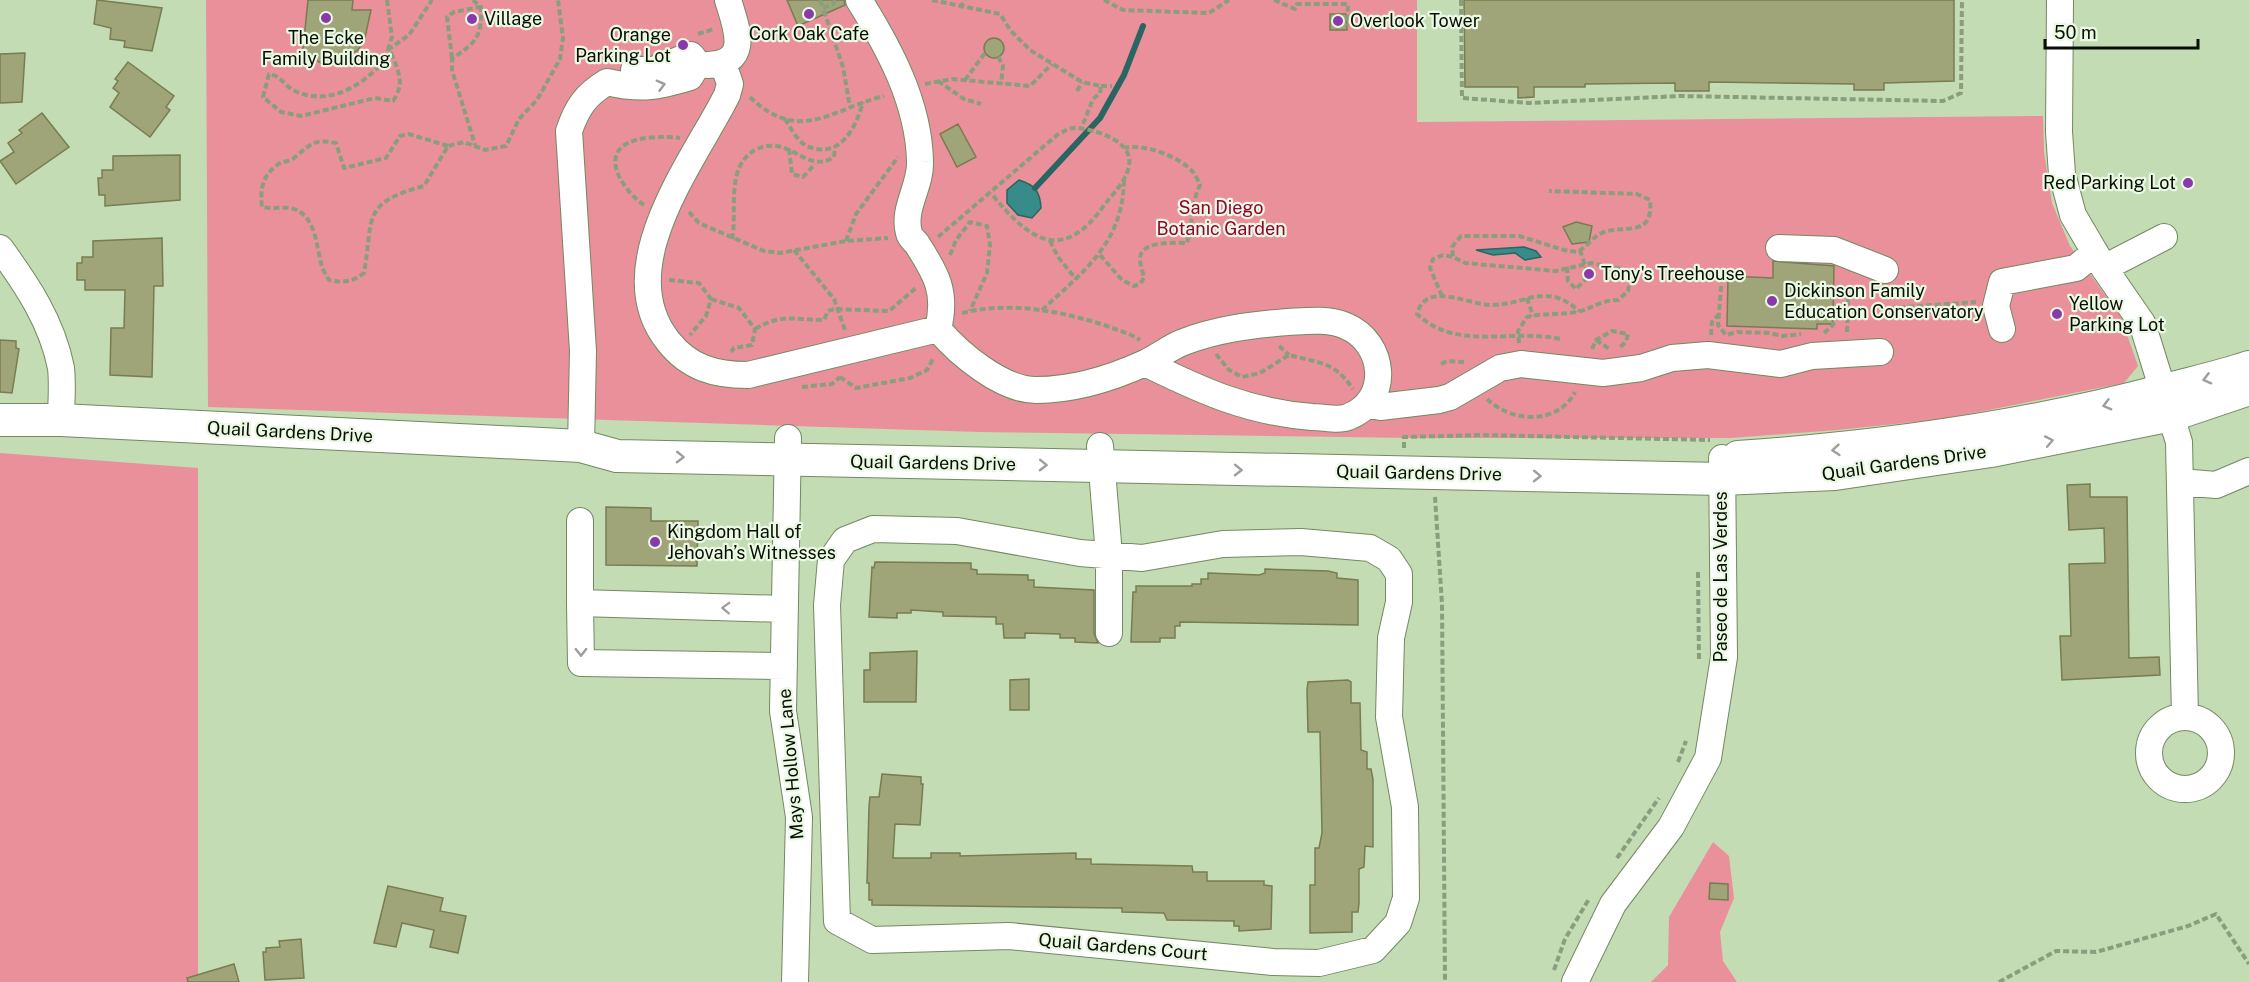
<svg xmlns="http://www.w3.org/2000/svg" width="2249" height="982" font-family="'Public Sans',sans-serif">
	<rect width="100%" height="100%" fill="#c3dcb3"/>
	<path fill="#ea909a" d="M206,0H1417V122L2043,116L2044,152L2052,203L2070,246L2121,317L2138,366L2124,383L1943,419L1837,430L1730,438H1413L979,432L208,407Z
		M0,453L198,468V982H0Z
		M1713,842L1729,856L1734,898L1720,932L1723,961L1737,982H1651L1668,965L1669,917Z"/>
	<path fill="#378b89" stroke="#296661" stroke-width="1.5" d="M1019,180C1035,185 1040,191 1041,208L1032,218L1018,215L1007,203V190Z
		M1524,247L1536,251L1541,257L1525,260L1515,253L1493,255L1476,250Z"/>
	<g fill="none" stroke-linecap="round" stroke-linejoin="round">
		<path stroke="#296661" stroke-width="6" d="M1035,188L1100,118L1124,75L1143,26"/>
	</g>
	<path fill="#a0a579" stroke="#777c51" stroke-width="1.5" d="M97,0L162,8L152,51L124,47L125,41L110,39L111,28L94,24Z
		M308,0H353L352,10H371L364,42L357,51L331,63H321L311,57L303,49Z
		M787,0H844L845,5L798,26Z
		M1464,0H1954V81L1884,83V90H1854V84L1709,82V91H1675V83L1585,84V87H1534V97L1518,98V87H1465Z
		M1330,14H1346L1347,30H1330Z
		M984 48a10 10 0 1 1 20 0a10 10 0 1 1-20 0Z
		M25,53L22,102L0,103V54Z
		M128,62L174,96L166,107L170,110L150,137L110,107L119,93L113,88L118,81L115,79Z
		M42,113L69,147L16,184L0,161L14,152L8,143L22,133L19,130Z
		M958,124L976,157L957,167L940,134Z
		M180,155V200L105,206V195H99L98,178H102V170H113V156Z
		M1576,222L1592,226L1589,242L1572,244L1563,227Z
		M162,238L163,286H154L152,377L110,375L111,328H124L125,290H85V280H77V263H82V257H93V241Z
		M1773,261L1834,266L1833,324H1817V329L1727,326L1728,276L1773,278Z
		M0,340L16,341V348L19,349L12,393L0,392Z
		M2090,484V497H2127L2129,658L2159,657L2160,675L2062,680L2060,636H2071L2069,564L2105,563L2104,528L2069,530L2067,485Z
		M606,507L651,508V521H698L697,566L606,565Z
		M875,562L971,563V569L977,570V574L1028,575V580H1034V587L1094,590V633L1098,643L1075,642V638H1060V634L1025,633V638H1004L1003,624H996V617L943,616V612L911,610V613H897V618L869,617L872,567L874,568Z
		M1265,569L1328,571L1337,573V578L1358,580V625L1180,622V626H1175V638H1160V642H1131L1133,592H1136V586H1192V584H1201V579H1208V573L1259,575L1265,573Z
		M917,651L916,702H864V670H870V653Z
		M1029,679V710H1010V680Z
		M1348,680L1351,682V703H1360L1361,750L1367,752V769H1371L1373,779V847L1365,846L1364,867L1359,869V903L1358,912H1352V932L1310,933V885H1315V848H1319L1322,833L1320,732H1308L1307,690L1308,682Z
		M882,774L921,777V784H923L920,825L895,824L893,858H931V853H960V856L1076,853V859H1091V864L1192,866L1193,872H1207V881H1264V885L1272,886L1271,929L1239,931V926H1234V921L1167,920L1164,913L1122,912V908L872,905V900H869V883H867L869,806L870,797H879Z
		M1710,883L1728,884V900L1709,899Z
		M388,886L443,898L440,911L466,916L458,953L430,947L434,930L402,923L396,947L374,943Z
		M301,939L304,978L265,980L263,952H266V948L280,947L279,941Z
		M234,964L239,982H188L187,978Z"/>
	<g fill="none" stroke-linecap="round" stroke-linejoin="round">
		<g stroke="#728963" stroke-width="28">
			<path id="minor" d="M859,0C889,48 919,103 920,162C921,186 902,209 909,233C910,238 914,240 917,244C937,275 947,293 938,329C959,354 1002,390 1036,390C1073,390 1112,378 1145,363C1158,357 1169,348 1181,343C1216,329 1251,325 1288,322C1306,321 1329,318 1346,326C1386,343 1391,401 1348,417C1338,421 1324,417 1312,417C1248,412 1202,391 1145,363
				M2060,0L2059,132L2062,174L2073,215L2104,268L2142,323L2179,442L2185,717
				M723,63L730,84L727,95C694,161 609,267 668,341C689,368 715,375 748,375L938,329
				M708,65C752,63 736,27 728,0
				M0,248C27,285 52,322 61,368C63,385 61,404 61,420
				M1779,248L1834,250L1885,270
				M2104,268L2164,237
				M2002,329L1996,306L2002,282L2076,268L2095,252
				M1368,404L1380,407L1439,400L1450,397L1500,368L1521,364L1603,373L1641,368L1672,358L1708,355L1781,364L1812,356L1880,352
				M788,438L783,711L799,817L795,982
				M581,446L583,351L569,131C577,108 585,95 607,82C641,90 657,87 690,77L698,64L691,55L653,70H634
				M1100,446L1109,555V633
				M2180,482L2216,485L2249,471
				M580,521V603
				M873,529L957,531L1080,553L1142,558L1223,544L1301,542L1370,548L1389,559L1399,574V602L1391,638L1389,717L1405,807L1406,898L1398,923L1373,950L1319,963L1273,962L1009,936L872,940L837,921L827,605L831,560L845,540Z
				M784,666L581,663L580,603L785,609
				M2149 753a36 36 0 1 1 72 0a36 36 0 1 1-72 0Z
				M1575,982L1613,904L1671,827L1708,758L1724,657L1722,458"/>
		</g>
		<g stroke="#728963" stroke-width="34">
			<path id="major" d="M0,420H61L581,446L617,456L1722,479L1835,474L1991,451L2172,415L2249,389
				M1738,457C1881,447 2022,428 2161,391C2190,383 2220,377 2249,367"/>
		</g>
		<path stroke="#8a9e7d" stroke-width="4" stroke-dasharray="6 3" stroke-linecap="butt" d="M387,0L392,37L388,49
			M473,0L481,7C482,38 476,42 452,59V70L475,145
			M820,0L823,8
			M835,0L833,4L823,8L843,67L850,107
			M932,0L1000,14L1011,31L1030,50L1082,82L1101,86L1100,93L1093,99L1081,129
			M1104,0L1123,10L1209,13L1229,0
			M1274,0L1295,9L1297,4H1348L1347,26
			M1461,0L1462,98L1529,103L1680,96L1943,101L1961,93L1962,0
			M960,8L965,0
			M698,34L714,29
			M757,34L769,30
			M391,53C399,72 405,83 393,101L375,98L301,116L281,112L263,97L269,74C282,76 284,86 295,91C332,108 368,82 391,53L388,50L409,35L432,0
			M998,57L1003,65L1001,84
			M452,58L447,17L454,12L480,7
			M965,80L985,53
			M938,81L964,99L981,104
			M925,84L952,79L1030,86L1052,64
			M1101,86H1112
			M1077,91L1082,82
			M750,97C800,145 831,109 884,96
			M785,119C790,127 797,140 805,145C839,162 856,128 863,102
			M448,146L409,134L400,136L386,158L344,168L336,143C313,138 310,145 294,158C289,162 282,161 277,165C262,176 260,190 262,207C273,209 282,207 290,208C316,213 316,245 321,263C322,269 326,275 329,280C344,283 352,282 364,273C374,218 360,203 424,186L448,146L464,142L485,150L506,146L519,119L537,100L560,59L563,38L558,0
			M789,149L792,174L803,177L815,164
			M644,205C629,195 602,163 623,146C636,136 665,136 680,138
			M689,212L699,223L764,251L780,253L846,241L888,238
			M938,237L1057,135C1063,132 1068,128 1074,128C1093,128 1134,141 1129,165C1127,180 1114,193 1105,204C1062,266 1028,239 991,193
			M732,239C738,212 724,165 757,149C790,134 806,175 834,157L835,147
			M846,241L856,214L898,157
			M1050,241L1058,257L1076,279
			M794,250L834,299L845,330
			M950,255L956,240L970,222L987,226L990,245L987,273L970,311
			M1100,255L1122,280L1134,286L1140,284L1144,278C1143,272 1140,265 1140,259C1140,240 1175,243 1187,243C1193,224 1191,203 1200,185C1198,181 1196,175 1193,172C1180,157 1144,143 1125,148
			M1567,267L1568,281L1576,289L1586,279V268
			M1722,277L1718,325L1726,335L1737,332L1769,333L1783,336L1801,334
			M669,280L699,283L711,299L706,316L690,335
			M1442,296L1430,268L1433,259L1443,255L1453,257
			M1527,298L1533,316
			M711,299L739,308L755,329L752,345L734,348L731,352
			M1890,308L1976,302
			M1042,310C1084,271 1123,243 1124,180
			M962,313C1011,301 1062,311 1110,327C1120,331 1131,334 1140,340
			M755,329C782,313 794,320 824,320L828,311L834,309L889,311L917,287
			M1847,332L1848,297
			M1824,333L1833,325L1838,313L1847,311
			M1711,335L1712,322L1718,315
			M1560,339C1511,328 1457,352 1417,314C1426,280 1469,305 1491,305C1526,305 1546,281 1579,311
			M1596,340L1611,350
			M1519,343L1518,331L1527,317C1543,313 1559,315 1576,312C1592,309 1600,300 1618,300L1628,291L1630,279L1621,269L1591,263L1556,271L1465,263L1453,257L1452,247L1461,236H1519L1564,250L1577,252C1587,247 1593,236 1604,232C1624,225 1654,238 1650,200L1637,194L1549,191
			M1279,346L1289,355
			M1592,349L1596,340L1612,331L1628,334L1626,342L1620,347
			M1216,354L1229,370L1242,377L1260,373L1289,355C1319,363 1334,361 1353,389
			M1441,364L1447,361L1464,362
			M840,377L856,388L910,378L927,370L934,357
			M802,387L832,384L840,377
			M1487,399C1512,423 1558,425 1575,392
			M1404,448V437L1482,435L1710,440
			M1435,497L1442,604L1445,982
			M1698,572L1699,660
			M1678,762L1686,741
			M1617,858L1659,798
			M1554,970L1565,939L1589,899
			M1999,982L2056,951L2096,952L2188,926L2216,914L2249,964"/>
		<use href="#minor" stroke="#fff" stroke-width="26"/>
		<use href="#major" stroke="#fff" stroke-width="32"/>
		<path stroke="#8a9e7d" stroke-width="4" stroke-dasharray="6 3" stroke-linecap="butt" d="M1580,250L1586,268"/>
	</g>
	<defs><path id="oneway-chevron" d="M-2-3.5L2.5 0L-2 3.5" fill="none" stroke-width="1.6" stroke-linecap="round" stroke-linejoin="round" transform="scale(1.5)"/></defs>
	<g stroke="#9c9f9a">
		<use href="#oneway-chevron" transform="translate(661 85) rotate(-15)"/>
		<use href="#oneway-chevron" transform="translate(2207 379) rotate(166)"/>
		<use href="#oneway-chevron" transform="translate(2107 405) rotate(165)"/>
		<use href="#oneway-chevron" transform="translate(2049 441) rotate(-11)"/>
		<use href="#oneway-chevron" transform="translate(1836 450) rotate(175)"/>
		<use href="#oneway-chevron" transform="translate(680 457) rotate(1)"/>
		<use href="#oneway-chevron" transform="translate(1043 465) rotate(1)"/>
		<use href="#oneway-chevron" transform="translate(1238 470) rotate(1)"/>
		<use href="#oneway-chevron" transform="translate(1537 476) rotate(1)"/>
		<use href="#oneway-chevron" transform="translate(726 608) rotate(-178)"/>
		<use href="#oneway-chevron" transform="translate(581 652) rotate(89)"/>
	</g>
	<g fill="#883aab" stroke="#ebf8e3" stroke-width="2">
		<circle cx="809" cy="14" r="6"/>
		<circle cx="326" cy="18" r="6"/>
		<circle cx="472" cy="19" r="6"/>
		<circle cx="1338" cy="21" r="6"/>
		<circle cx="683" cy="45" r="6"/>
		<circle cx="2188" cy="183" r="6"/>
		<circle cx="1589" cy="274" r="6"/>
		<circle cx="1772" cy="301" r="6"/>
		<circle cx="2057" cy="314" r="6"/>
		<circle cx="655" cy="542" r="6"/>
	</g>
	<g text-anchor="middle" stroke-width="4.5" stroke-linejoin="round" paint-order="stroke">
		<g font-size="18" fill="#070f03" stroke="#ebf8e3" text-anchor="start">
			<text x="484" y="25">Village</text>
			<text x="1350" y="27">Overlook Tower</text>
			<text x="809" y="40" text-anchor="middle">Cork Oak Cafe</text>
			<text x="671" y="41" text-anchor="end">Orange<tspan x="671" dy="21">Parking Lot</tspan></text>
			<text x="326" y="44" text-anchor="middle">The Ecke<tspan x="326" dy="21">Family Building</tspan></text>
			<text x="2176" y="189" text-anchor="end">Red Parking Lot</text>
			<text x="1601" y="280">Tony's Treehouse</text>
			<text x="1784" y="297">Dickinson Family<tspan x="1784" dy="21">Education Conservatory</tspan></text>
			<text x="2069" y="310">Yellow<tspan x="2069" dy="21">Parking Lot</tspan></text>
			<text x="667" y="538">Kingdom Hall of<tspan x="667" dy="21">Jehovah’s Witnesses</tspan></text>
		</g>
		<g font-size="18" fill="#8f0431" stroke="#ebf8e3">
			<text x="1221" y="214">San Diego<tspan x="1221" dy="21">Botanic Garden</tspan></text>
		</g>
		<g font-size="18" fill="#070f03" stroke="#ebf8e3">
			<text transform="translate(290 432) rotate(3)" y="6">Quail Gardens Drive</text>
			<text transform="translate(933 463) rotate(1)" y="6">Quail Gardens Drive</text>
			<text transform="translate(1904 463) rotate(-8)" y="6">Quail Gardens Drive</text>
			<text transform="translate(1419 473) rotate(1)" y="6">Quail Gardens Drive</text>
			<text transform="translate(1721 577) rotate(-90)" y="6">Paseo de Las Verdes</text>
			<text transform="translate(791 764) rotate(-95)" y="6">Mays Hollow Lane</text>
			<text transform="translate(1123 947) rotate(5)" y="6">Quail Gardens Court</text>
		</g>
	</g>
	<path d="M2045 39v9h153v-9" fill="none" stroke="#070f03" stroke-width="3"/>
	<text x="2054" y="39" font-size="18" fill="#070f03" stroke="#ebf8e3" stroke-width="4.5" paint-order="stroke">50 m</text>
</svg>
